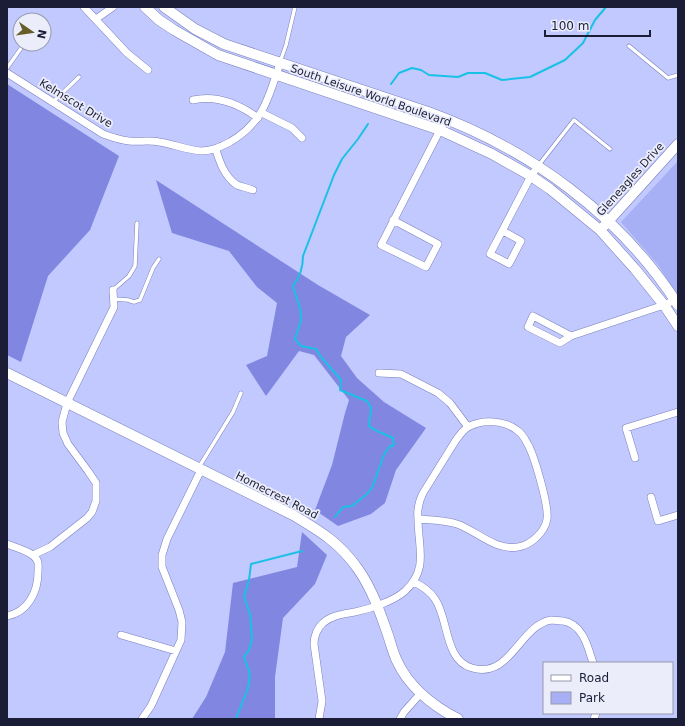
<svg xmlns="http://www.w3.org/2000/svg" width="685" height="726" font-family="'DejaVu Sans',sans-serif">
	<rect width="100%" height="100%" fill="#c2c9ff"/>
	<path fill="#a7aff5" d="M678,161V296L658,265L621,222Z"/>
	<path fill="#8187e0" d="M7,84L119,156L90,230L48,276L21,362L7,355Z
		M156,180L318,285L370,315L346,337L341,356L357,378L384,402L426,428L396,470L385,503L371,514L338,526L315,510L332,465L345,413L349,400L314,355L299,351L266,396L246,365L267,356L277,303L257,287L229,251L172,233Z
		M302,532L327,555L315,584L283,618L275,677V719H192L206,697L225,652L233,583L297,567Z"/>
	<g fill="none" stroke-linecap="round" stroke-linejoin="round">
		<path stroke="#19c1e7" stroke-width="2" d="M391,84L399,73L412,68L421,70L429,75L458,77L468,73H485L502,80L530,77L565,60L583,43L595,20L606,7
			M335,517L343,507L352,506L367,494L373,486L383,457L389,447L394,445L393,438C386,434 376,432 369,426L371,408L367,401L340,390L341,380L321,357L316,349L301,346L295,339L301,320L300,308L293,286C300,277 303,267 303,256L334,175L342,159L358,139L368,124
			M236,719L248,688L250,674L244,657L249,650L252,639L250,614L244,597L249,580L251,564L302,551"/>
		<g stroke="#797fbd" stroke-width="4.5">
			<path id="lane" d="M629,46L668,78L678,75
				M280,62L286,45L295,7
				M7,68L24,44
				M53,102L79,77
				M538,166L574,120L610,149
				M113,290L129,276L135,266L137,223
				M114,299L128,300L134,302L140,300L153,268L159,259
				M199,467L233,412L241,393"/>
		</g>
		<g stroke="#797fbd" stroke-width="8">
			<path id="street" d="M84,7L127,53L148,70
				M96,19L113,7
				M7,73L103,134C111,137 120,140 129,141C139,142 149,140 159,142C173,144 187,150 201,151C212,151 220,147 230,142C263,123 269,97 280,63
				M193,100C216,95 239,104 258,118
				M262,113L292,128L302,138
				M216,150C220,163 225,177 237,185C242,187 248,188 253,190
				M393,220L438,244L426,267L381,245L440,130L446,118
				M503,231L521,241L509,264L490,254L531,176L538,166
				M571,336L560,343L528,327L533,316L571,336L664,305L675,300
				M379,373L401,374L438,393L450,403L468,427
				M635,458L626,428L678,412
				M651,497L658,521L678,515
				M7,544C16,548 32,551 37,560C39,563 38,568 38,572C38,592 28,612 7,616
				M33,555L50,547L87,518L92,512L96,501V483L88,471L68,444L63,433L62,422L67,403L114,307L113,290
				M414,582C422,586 430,591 435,599C449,619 444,660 472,668C511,679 519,626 551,620C555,620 559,621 563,621C583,624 588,647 593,663
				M121,635L176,651
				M142,719L151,706L181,640L182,622L179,610L162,567V555L167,539L201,470
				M319,719L322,701L314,644C314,637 317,628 323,623C332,615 344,614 355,612C370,609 394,601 405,591C429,569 418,547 418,519C417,510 419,501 423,493L456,440C459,436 463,430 468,427C482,419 505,420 518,431C521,433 525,439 527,443C534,454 549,506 547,519C545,532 531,545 518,547C495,551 477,531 457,524C444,520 431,520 418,519
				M400,719L404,712L421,693
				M594,719L596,713"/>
		</g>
		<g stroke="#797fbd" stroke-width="11">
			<path id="secondary" d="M145,7L159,20L174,30L218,55L440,130L492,154L531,176L550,189L600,230L635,269L664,305L678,326
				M164,7L195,29L224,44L428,112C528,148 621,215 678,305
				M604,226L678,144
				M7,373L293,515C320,531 340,543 358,569C372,589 380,612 388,635C391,644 393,653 397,661C409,687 433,706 458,719"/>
		</g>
		<use href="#lane" stroke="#fff" stroke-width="3.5"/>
		<use href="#street" stroke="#fff" stroke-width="7"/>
		<use href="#secondary" stroke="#fff" stroke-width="10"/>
	</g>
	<g text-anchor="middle" stroke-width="3.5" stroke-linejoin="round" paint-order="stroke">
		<g font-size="11" fill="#1b1d36" stroke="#ebedfb">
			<text transform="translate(371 95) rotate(19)" y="4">South Leisure World Boulevard</text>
			<text transform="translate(76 103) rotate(31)" y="4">Kelmscot Drive</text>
			<text transform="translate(630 179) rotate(-48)" y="4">Gleneagles Drive</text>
			<text transform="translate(277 495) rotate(27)" y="4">Homecrest Road</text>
		</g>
	</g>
	<rect width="685" height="726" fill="none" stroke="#1b1d36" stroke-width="16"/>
	<rect x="543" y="662" width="130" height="52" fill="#ebedfb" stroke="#989aac"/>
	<rect x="551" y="675" width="20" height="6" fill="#ffffff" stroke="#989aac"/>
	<text x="579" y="682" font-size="12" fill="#1b1d36">Road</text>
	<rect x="551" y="692" width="20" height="12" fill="#a7aff5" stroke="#989aac"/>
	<text x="579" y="702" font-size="12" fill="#1b1d36">Park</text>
	<g transform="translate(32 32) rotate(103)"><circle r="19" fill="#ebedfb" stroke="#989aac"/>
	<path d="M0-3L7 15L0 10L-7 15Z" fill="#675d2a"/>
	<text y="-6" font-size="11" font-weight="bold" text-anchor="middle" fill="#1b1d36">N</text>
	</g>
	<path d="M545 30v6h105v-6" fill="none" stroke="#1b1d36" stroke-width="2"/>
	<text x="551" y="30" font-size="12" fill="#1b1d36" stroke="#ebedfb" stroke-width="3" paint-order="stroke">100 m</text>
</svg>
